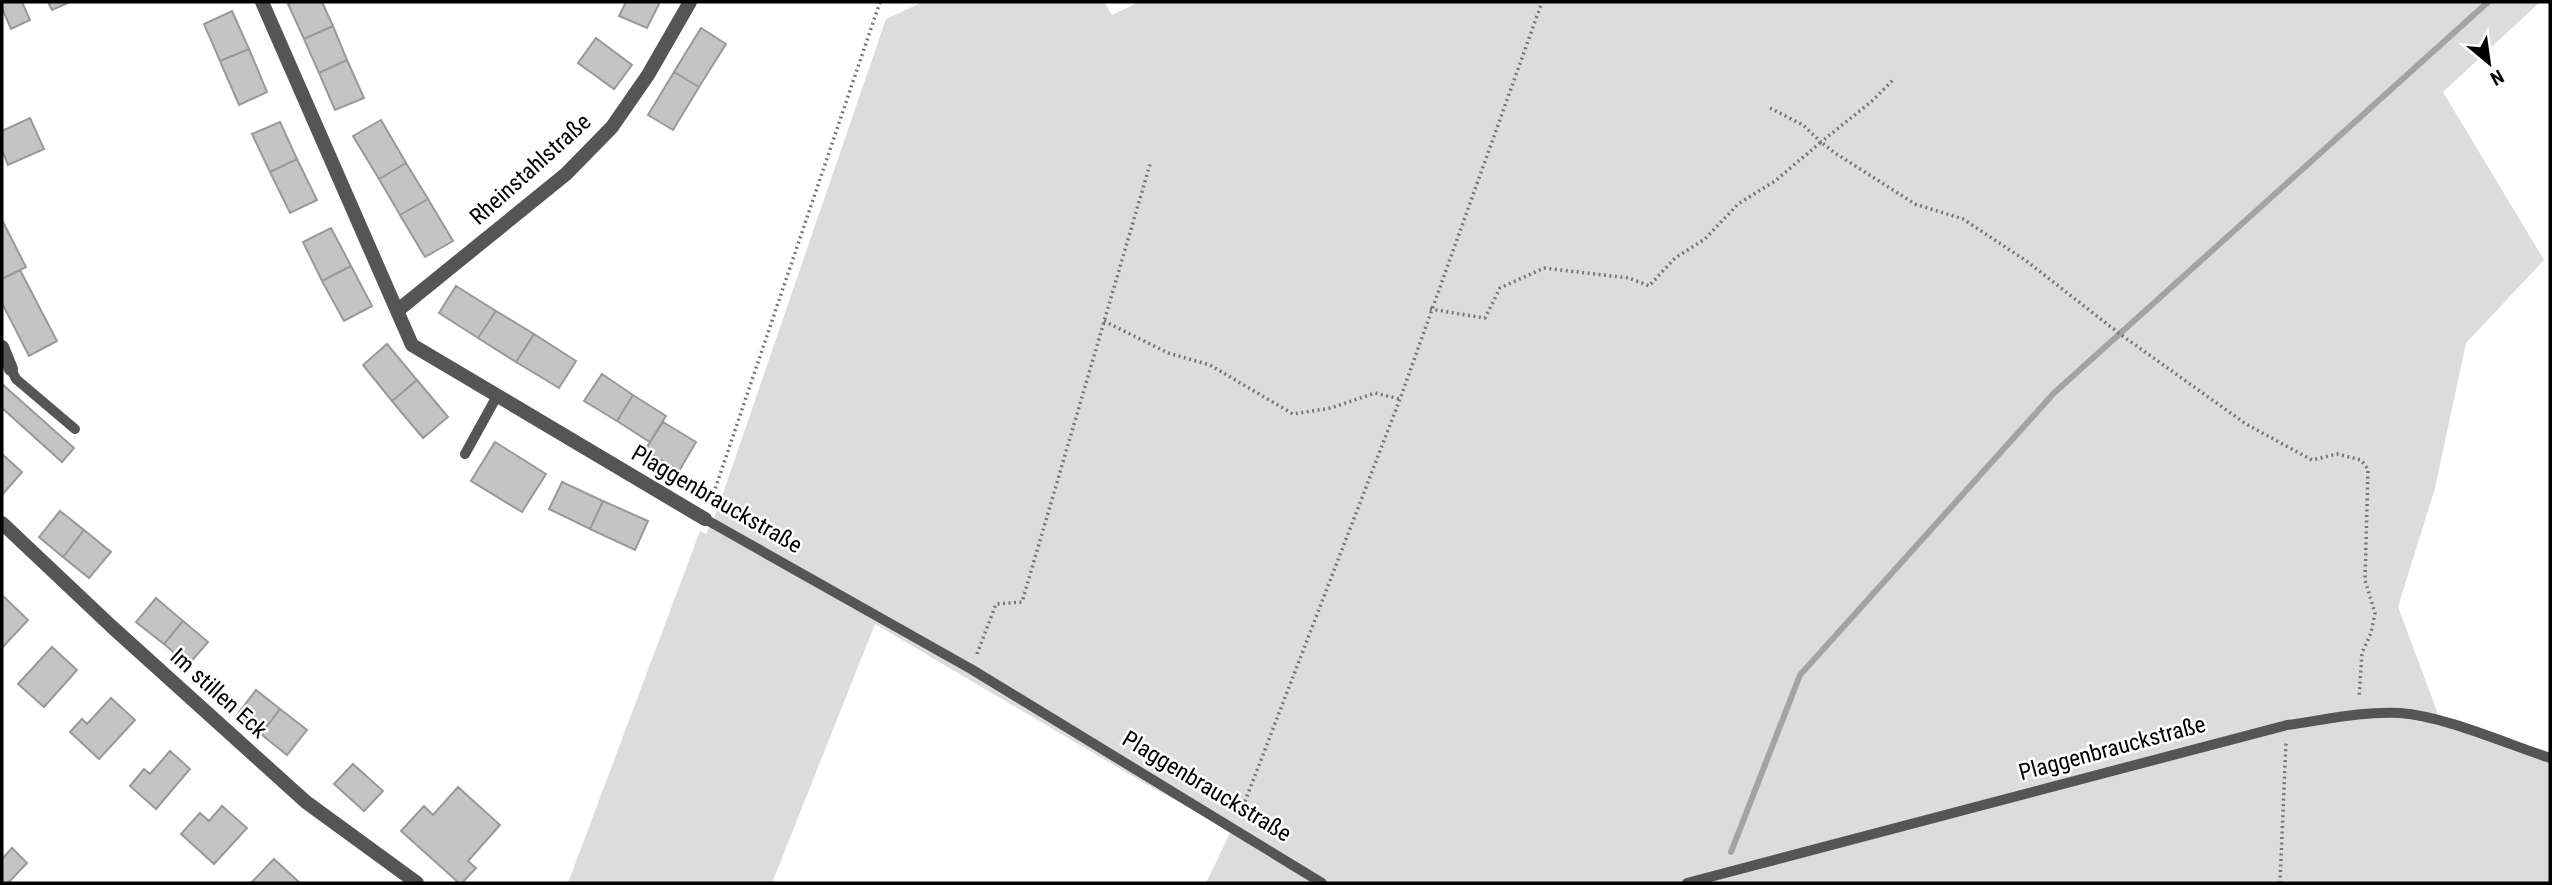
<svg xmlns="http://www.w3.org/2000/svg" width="2552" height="885" font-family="'Roboto Condensed',sans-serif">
	<rect width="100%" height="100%" fill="#fff"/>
	<path fill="#dcdcdc" d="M923,2H1104L1112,15L1139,2H2540L2443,92L2544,260L2466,343L2435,488L2398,607L2441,722L2550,758V883H1206L1230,833L1273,852L1151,787L875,624L772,883H568L700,531L706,534L717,511L886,19Z"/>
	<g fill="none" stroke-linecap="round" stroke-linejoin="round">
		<path stroke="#a3a3a3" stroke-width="6" d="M1731,852L1800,675L2054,393L2488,2"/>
	</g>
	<path fill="#c4c4c4" stroke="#999" stroke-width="2" d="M2,2H22L30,20L11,29L2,8Z
		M48,2H70L52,10Z
		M294,2H322L333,26L304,39L288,4Z
		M626,2H660L647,28L619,16Z
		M232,11L249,49L220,61L204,24Z
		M333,26L347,60L319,73L304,39Z
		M701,28L726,44L699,87L674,72Z
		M596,38L632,65L614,89L578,63Z
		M249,49L267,92L239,105L220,61Z
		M347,60L364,98L335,110L319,73Z
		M674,72L699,87L673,130L648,115Z
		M30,118L44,149L8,165L2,150V131Z
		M381,120L406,163L379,179L353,136Z
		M280,122L297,159L270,172L252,134Z
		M297,159L317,200L290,213L270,172Z
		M406,163L428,199L400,215L379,179Z
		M428,199L453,241L425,257L400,215Z
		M2,220L26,267L2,279Z
		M331,228L351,266L322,281L303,242Z
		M351,266L372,306L344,321L322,281Z
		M20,270L57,341L29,356L2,303V279Z
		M456,286L496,311L478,338L439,313Z
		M496,311L534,334L516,362L478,338Z
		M534,334L576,361L559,388L516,362Z
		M387,344L417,380L392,401L363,365Z
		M602,374L633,395L617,421L584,401Z
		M417,380L448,417L423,438L392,401Z
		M2,384L74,448L62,462L2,408Z
		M633,395L666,416L650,442L617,421Z
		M663,422L696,442L679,471L645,450Z
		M495,442L546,474L522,512L471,481Z
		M2,454L22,472L2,495Z
		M562,482L603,501L590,529L549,509Z
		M603,501L648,521L635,550L590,529Z
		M60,511L84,530L63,557L39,537Z
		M84,530L111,552L89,578L63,557Z
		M2,595L28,620L2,648Z
		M156,598L183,621L164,644L136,622Z
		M183,621L208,642L188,665L164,644Z
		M52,647L77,670L44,707L18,684Z
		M256,690L280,709L261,734L237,715Z
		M111,698L135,720L99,759L70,732L82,719L87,724Z
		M280,709L307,730L287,755L261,734Z
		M170,751L190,769L156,809L130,786L144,769L150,774Z
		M353,764L383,791L364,811L334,784Z
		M458,787L500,825L468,861L476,868L462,883H459L401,831L424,806L433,815Z
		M222,806L247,828L214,864L181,834L200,813L209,821Z
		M12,848L27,863L8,883H2V859Z
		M274,859L300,883H251Z"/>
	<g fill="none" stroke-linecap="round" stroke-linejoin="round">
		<path stroke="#777" stroke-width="3.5" stroke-dasharray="2 3.5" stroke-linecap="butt" d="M1770,108L1803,125L1821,142L1872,101L1893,80
			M1430,309L1485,318L1500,288L1544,268L1629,278L1649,286L1675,258L1705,239L1738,204L1775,181L1821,142L1835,153L1915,204L1963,219L2025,260L2120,334L2246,424L2312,460L2337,454L2361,460L2368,469L2365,580L2375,613L2371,633L2362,653L2359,698
			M1104,321L1168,353L1210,365L1293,414L1331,408L1375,393L1400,399
			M710,504L880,2
			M977,654L996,604L1022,602L1151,161
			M1239,817L1400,399L1542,2
			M2280,883L2286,742"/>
		<path stroke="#555" stroke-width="10" d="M11,369L16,379L75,429
			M465,454L497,396
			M705,519L971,669L1322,883
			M1687,883L2287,725C2324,720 2362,711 2400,713C2444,716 2507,744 2550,758"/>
		<path stroke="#555" stroke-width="14" d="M262,2L412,345L705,519
			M397,311L566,174L612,127L648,75L690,2
			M2,347L11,369
			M2,523L111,626L306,802L417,883"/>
	</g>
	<g text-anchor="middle" stroke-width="5" stroke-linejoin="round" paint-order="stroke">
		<g font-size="23" fill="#000" stroke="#fff">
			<text transform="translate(530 169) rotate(-42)" y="8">Rheinstahlstraße</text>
			<text transform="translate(717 499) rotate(30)" y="8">Plaggenbrauckstraße</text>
			<text transform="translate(219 693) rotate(42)" y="8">Im stillen Eck</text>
			<text transform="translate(2112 748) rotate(-15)" y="8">Plaggenbrauckstraße</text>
			<text transform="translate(1207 786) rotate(31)" y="8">Plaggenbrauckstraße</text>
		</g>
	</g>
	<rect width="2552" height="885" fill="none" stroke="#000000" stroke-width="7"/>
	<g transform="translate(2489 63) rotate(151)" stroke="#ffffff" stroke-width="5" paint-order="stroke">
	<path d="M0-5L12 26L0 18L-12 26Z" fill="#000000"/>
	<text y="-10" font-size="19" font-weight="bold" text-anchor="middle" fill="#000000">N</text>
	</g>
</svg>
